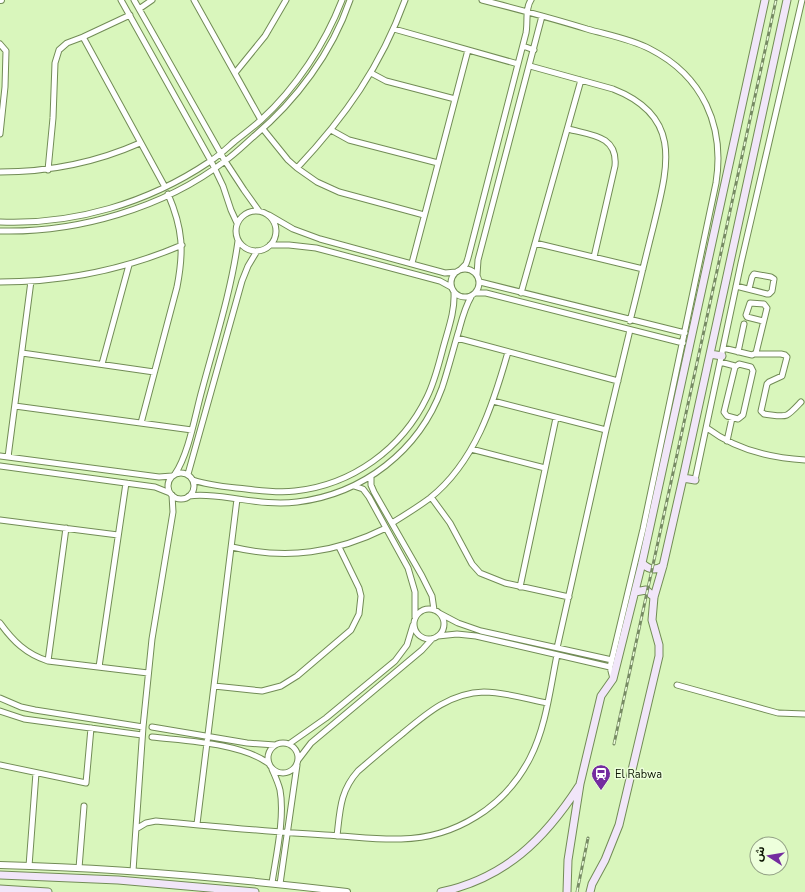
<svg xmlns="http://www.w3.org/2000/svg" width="805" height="892" font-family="'Nunito Sans','Noto Sans Arabic',sans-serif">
	<rect width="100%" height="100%" fill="#d9f6bc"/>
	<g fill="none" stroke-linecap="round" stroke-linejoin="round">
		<g stroke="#728c56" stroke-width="7">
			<path id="minor" d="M121,0L211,161L223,186L231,210L237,223
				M134,0L225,161L244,190L259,211
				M194,0L261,120
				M482,0C517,9 552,18 587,29C608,35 631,39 650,49C703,76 725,126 716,183L643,529L610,667L613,679
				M139,9L152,0
				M394,29L518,64
				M83,37L165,187
				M0,44L6,51L5,87L0,134
				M523,46L534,50
				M530,66L613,89C685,117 667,169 653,228C645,259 638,290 630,321
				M235,73L265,36L286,0
				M371,73L386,81L455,99
				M263,129L288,160L297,168L317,182L339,192L424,215
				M568,129C590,135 618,135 615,166L594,257
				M331,130L349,140L438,163
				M297,168C345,117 381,66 405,0
				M48,170L53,118L55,63L59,50L67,43L83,37L130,15
				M0,172C49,172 95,163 140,143
				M236 231a20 20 0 1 1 40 0a20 20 0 1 1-40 0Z
				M269,215L293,229L320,239L445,273L456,272
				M0,222C74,225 148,203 209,162C219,156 227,148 235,141C244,134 253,127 261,120C296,88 325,44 342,0
				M0,231C77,233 164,208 225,161C235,154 244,145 253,137C296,101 332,53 350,0
				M535,243L643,269
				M270,245H289L316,248L440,281L451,287
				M412,263L468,50
				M451 283a14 14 0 1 1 28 0a14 14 0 1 1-28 0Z
				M461,269L466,264L468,258L526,33C528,23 525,8 531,0
				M477,275L478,260L542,16
				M0,282C63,282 124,270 182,245
				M480,282L685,333
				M736,286L767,294H769L772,291L774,279L771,277L754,274L752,277L749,289
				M477,293H486L683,343
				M521,293L581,80
				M457,338L618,381
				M723,348L752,355L756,353L767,308L764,304L750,303L746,315L747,317L763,321
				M738,352L744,324
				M22,353L154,372
				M755,354H781L785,355L787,357L782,376L769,382L767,384L761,411L764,414C788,417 785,419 801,402
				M720,362L735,366
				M102,364L129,265
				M739,364L751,367L753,371L743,415L738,419L727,416L724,412L735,367Z
				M493,401L606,430
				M15,406L192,430
				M141,423L177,287C184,251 183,229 168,194
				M707,428C736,450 769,458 805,460
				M727,441L732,418
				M471,449L545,468
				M0,456L159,477L172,476
				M8,457L31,281
				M0,466L155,487L170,493
				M168 486a13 13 0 1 1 26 0a13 13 0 1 1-26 0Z
				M175,474C189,453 195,415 202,390C215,341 231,292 238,241
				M188,474L242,281L248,266L257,251
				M371,477V485L374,492L422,576L432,596L434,610
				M193,480C210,486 229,487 246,489C262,491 279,493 295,491C352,485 402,449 427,397C434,383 438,367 442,352C447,332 455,313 454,293
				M695,480L741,263L802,0
				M354,486L363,489L369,497L408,568L415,592V617
				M189,496C203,494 217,496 231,498C253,501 275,505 297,502C363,494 419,451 442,388C448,370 453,350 459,330C462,319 465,307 471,297
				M431,497L450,523L472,564L480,573L505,583L569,597
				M0,520L118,535
				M392,523C405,515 418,507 430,498C475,462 493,405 508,352
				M232,547C287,560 336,553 386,528
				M520,587L556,418
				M414 624a15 15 0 1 1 30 0a15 15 0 1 1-30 0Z
				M439,613L458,623L481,631L612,660
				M0,623C13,641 26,654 48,661L148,673
				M438,636L457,634L476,636L610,667
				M557,648L606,430L630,330
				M48,661L66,528
				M99,667L126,483
				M677,685L778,713L805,714
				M214,686L262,691L281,686L297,676L351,630L359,614L361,596L359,588L339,547
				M0,698L21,707L35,710L143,727
				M0,711L24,719L142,735
				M152,727L247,743L275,745
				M152,737C186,741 240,743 268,763
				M268 758a15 15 0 1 1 30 0a15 15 0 1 1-30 0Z
				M289,744L326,718L395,661L407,645L413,625
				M298,760L311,743L422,650L432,639
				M0,765L86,783L91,728
				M272,769C275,776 278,782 280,790C285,817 276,856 272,883
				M197,824L237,499
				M136,829L146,823L156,821C212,826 269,832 325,835C350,836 376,840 401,839C455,838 505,807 530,758C546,727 550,689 557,655
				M337,836C340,810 340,791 358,771C372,759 387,746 402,734C427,713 450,693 484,692C504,692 527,699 547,703
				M29,866L36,773
				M79,868L84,806
				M133,871L143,727L152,639L173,512L172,495
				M280,884L297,765"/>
		</g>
		<g stroke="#728c56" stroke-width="8">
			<path id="tertiary" d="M0,0H1
				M0,865C116,868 232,878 347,892"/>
		</g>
		<g stroke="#728c56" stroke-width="9">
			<path id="secondary" d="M710,354L722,356
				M683,478L695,480
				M642,563C649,570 655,571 663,566
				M635,592L646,590L654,597
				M0,875L118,880L255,892
				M0,889L48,892
				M441,892C505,878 544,840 579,786
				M567,892L568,860L580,784L601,696L613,679L642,563L765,0
				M590,892L592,884L605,860L619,825L659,656V645L652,620L654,597L663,566L683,478L787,0"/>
		</g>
		<use href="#minor" stroke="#fff" stroke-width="5"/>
		<use href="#tertiary" stroke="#fff" stroke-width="6"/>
		<use href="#secondary" stroke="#f1e6f9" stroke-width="7"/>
		<g stroke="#778b64" stroke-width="3">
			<path id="rail" d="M614,744L776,0
				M577,892L588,838"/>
		</g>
		<use href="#rail" stroke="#edffdc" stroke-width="1.5" stroke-dasharray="4.5" stroke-linecap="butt"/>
	</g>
	<defs>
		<g id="station-pin" transform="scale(1)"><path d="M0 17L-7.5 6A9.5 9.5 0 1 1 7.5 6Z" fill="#742c9f" stroke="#edffdc"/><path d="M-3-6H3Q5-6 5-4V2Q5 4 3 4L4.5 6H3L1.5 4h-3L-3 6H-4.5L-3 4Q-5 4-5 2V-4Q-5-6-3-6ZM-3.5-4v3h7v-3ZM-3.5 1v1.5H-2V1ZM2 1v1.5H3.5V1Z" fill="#fff"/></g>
	</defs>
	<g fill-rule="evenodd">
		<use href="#station-pin" x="601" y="774"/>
	</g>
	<g text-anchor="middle" stroke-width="3" stroke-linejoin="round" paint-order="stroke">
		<g font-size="11" fill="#0b1402" stroke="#edffdc" text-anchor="start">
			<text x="615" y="778">El Rabwa</text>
		</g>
	</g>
	<g transform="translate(769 856) rotate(282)"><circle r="19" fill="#edffdc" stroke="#93a185"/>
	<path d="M0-3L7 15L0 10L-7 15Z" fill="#742c9f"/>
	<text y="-6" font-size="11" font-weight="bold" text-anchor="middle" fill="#0b1402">ش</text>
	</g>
</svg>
